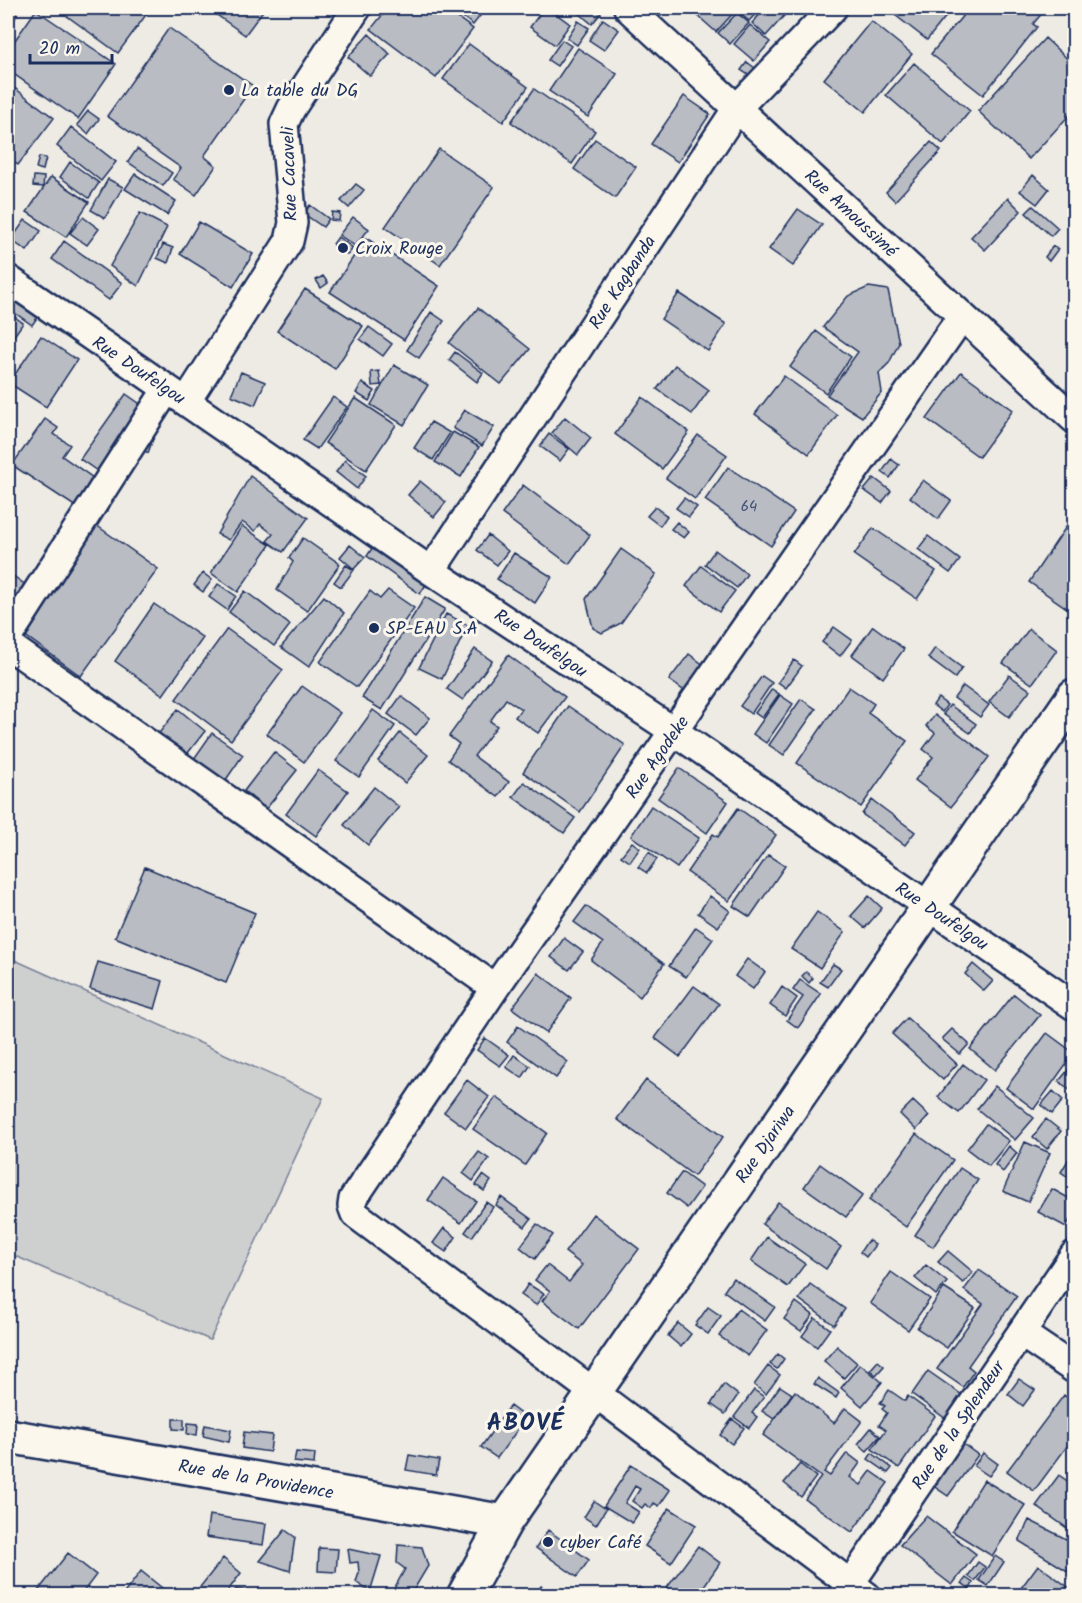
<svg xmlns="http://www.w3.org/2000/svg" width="1082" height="1603" font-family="Kalam,sans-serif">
	<rect width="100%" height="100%" fill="#eeebe4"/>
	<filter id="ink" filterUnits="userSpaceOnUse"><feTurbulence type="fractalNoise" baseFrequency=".0167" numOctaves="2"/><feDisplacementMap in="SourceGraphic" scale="12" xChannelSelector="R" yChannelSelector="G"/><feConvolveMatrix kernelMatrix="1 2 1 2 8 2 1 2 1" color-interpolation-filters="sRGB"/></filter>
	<g filter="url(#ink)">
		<path fill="#cecfcf" stroke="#747f96" stroke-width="1.5" d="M8,957L323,1098L210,1340L8,1253Z"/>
		<path fill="#b9bcc3" stroke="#1b2f5e" stroke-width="1.5" d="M56,8H151L118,53Z
			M207,8H265L245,35Z
			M388,8H444L473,29L436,78L371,29Z
			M451,8H477L483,12L473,25Z
			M544,8H548L570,24L555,45L530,27Z
			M577,8H595L601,13L592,24L575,10Z
			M705,8H759L760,9L749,21L736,10L716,32L698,16Z
			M766,8H791L766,36L752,23Z
			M886,8H945L942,11L947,15L927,40Z
			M969,8H1038L1043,12L1033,24L1037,27L983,95L931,54Z
			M8,9L17,15L8,29Z
			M36,10L116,64L78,119L8,70V50Z
			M737,13L749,23L730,44L718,33Z
			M603,19L619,30L604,50L589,40Z
			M578,21L589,28L577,45L567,38Z
			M871,21L912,54L865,112L824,79Z
			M750,25L770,42L754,61L734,44Z
			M169,28L253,86L204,156L216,166L196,195L173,179L181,168L107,116Z
			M369,34L390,54L370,76L348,57Z
			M1045,38L1074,65V110L1029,159L978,111Z
			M562,40L571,46L557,66L548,60Z
			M469,44L528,87L503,122L443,79Z
			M578,48L617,74L588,117L549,91Z
			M747,62L759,71L753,78L741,70Z
			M914,63L970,111L943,144L886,95Z
			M8,83L54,118L18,165L8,157Z
			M534,89L595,131L572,164L511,122Z
			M684,96L710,114L678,162L651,144Z
			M88,111L99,119L88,134L77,125Z
			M71,127L116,162L101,181L57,146Z
			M595,139L636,167L615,198L574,169Z
			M931,142L941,151L895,201L886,192Z
			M137,149L172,173L163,186L128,162Z
			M439,149L494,187L440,265L385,227Z
			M39,157L46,158L43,170L36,168Z
			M70,162L99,183L89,198L60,177Z
			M135,174L176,201L167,215L125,189Z
			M1033,175L1049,189L1037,204L1020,191Z
			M34,176L44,177L43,187L33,186Z
			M51,177L89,202L66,237L27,212Z
			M108,179L123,187L105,218L91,210Z
			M356,184L364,190L349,208L341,201Z
			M1008,198L1021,211L985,250L971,237Z
			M310,205L329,219L323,227L304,214Z
			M1033,206L1058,228L1051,236L1026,213Z
			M798,209L822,225L793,266L769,249Z
			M332,212L340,213L339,221L331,220Z
			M140,213L167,227L138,286L110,266Z
			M83,217L99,229L87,245L70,233Z
			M353,217L369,229L355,246L339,235Z
			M25,220L41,231L27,251L11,240Z
			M199,222L253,254L233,287L180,254Z
			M338,237L353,248L348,255L333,244Z
			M366,238L439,286L404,340L330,292Z
			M64,241L122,283L109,300L52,259Z
			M163,244L173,248L168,263L157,258Z
			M1053,246L1058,249L1049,261L1045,257Z
			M323,276L328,283L321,288L316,280Z
			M869,287L888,290L899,343L889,363L879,373L882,392L862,417L827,395L858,352L823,327L848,296Z
			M305,289L363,326L335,369L277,331Z
			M679,293L726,324L708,351L661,319Z
			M15,298L39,315L32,325L8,308Z
			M478,308L530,349L501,384L449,343Z
			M431,312L444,321L419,358L407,350Z
			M11,314L23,323L9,343L8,342V320Z
			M369,327L392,344L383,356L360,339Z
			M816,331L851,357L826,393L790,367Z
			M41,336L77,360L46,407L9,383Z
			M455,352L483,373L477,382L449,360Z
			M394,365L428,385L404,425L371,405Z
			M675,365L709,390L692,414L657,389Z
			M379,371L381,385L372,386L371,372Z
			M241,372L265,382L255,405L231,395Z
			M961,372L1013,410L979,457L927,419Z
			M784,376L837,415L809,454L755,414Z
			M362,383L375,391L369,401L356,393Z
			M126,394L146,408L100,473L80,459Z
			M333,397L347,407L317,449L303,440Z
			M642,397L689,432L662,469L615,434Z
			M355,398L396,425L366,470L325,443Z
			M465,410L494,427L482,446L453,428Z
			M565,417L591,438L578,455L552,433Z
			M45,419L58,428L54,434L70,445L62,456L96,480L76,507L12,465Z
			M431,422L450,433L433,460L414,448Z
			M453,432L479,447L461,477L435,462Z
			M144,433L154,436L148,453L139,447Z
			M549,434L569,449L560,461L540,446Z
			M698,435L727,455L695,499L666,478Z
			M891,459L899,465L890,478L882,472Z
			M345,460L366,476L357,489L336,472Z
			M728,467L794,512L771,546L705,500Z
			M250,476L308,518L283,552L267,541L273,534L260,524L255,531L242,522L229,540L217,534Z
			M874,478L891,491L882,503L864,490Z
			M923,480L951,501L938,519L910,497Z
			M420,481L446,502L434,517L408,495Z
			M523,485L590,535L569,564L502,514Z
			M684,498L697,507L689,517L676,508Z
			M655,507L667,516L660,526L647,516Z
			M1074,515V613L1029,582Z
			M677,522L689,532L684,538L671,529Z
			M96,525L158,569L81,676L20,632Z
			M242,526L270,545L238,592L211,573Z
			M873,528L936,571L917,599L854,555Z
			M488,535L508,551L497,565L477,550Z
			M928,536L960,560L950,573L918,549Z
			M303,538L340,564L307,611L277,590L293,562L289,558Z
			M379,538L432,575L420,594L367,556Z
			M350,545L365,557L354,569L340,557Z
			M621,549L656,574L621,623L602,633L593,628L586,599Z
			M715,550L747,574L737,588L705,564Z
			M514,553L552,577L535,603L497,579Z
			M346,565L354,570L341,587L334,582Z
			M701,566L735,591L719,612L686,586Z
			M8,572L31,589L8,621Z
			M203,573L212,580L203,592L194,585Z
			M218,584L236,596L227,610L209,597Z
			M388,590L414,608L357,687L320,662L370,591L380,599Z
			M245,591L290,625L274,646L229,612Z
			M324,596L344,613L309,667L281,647Z
			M425,597L445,609L382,710L362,698Z
			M154,604L203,638L163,695L115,661Z
			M446,614L468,625L442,679L419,668Z
			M873,626L904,649L883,678L852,655Z
			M834,627L852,640L840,656L822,642Z
			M227,629L283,670L231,740L176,699Z
			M1029,629L1057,650L1032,684L1003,663Z
			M935,648L962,668L955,678L928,658Z
			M475,649L492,661L463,700L447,689Z
			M689,654L705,666L686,692L669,680Z
			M508,655L565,697L538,733L515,717L521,709L506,699L490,721L497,726L474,756L509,782L498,797L448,760L459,744L449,736Z
			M794,660L802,666L786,688L778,682Z
			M1009,675L1030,690L1009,717L989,702Z
			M762,676L772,683L751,714L740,706Z
			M302,686L340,713L304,762L267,734Z
			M963,686L989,705L980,717L954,698Z
			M849,687L874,704L868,713L907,741L861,807L797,763Z
			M772,689L779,694L762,718L755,713Z
			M780,695L793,704L766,743L753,734Z
			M401,696L430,718L416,735L388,714Z
			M938,698L947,705L942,712L933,705Z
			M801,699L816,709L784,755L769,745Z
			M950,705L976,724L970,733L943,714Z
			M568,706L625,745L580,812L523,772Z
			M178,709L205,731L184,758L156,737Z
			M373,710L395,726L359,777L336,761Z
			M935,715L989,757L951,807L915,780L933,757L923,749L935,733L926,726Z
			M212,733L243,755L223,784L191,763Z
			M400,733L428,755L405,783L378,761Z
			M274,752L297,770L266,809L244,791Z
			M679,768L728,802L707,833L658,798Z
			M318,770L348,791L316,836L286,814Z
			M524,782L575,818L564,833L513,797Z
			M374,787L399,807L368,845L344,825Z
			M872,800L915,832L905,845L862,814Z
			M651,806L699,838L677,868L631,836Z
			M738,808L776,835L729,901L687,872L713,834L718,837Z
			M632,842L640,848L630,862L621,856Z
			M649,852L657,859L647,873L638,867Z
			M768,855L785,866L750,917L733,906Z
			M145,867L255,913L226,983L115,937Z
			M710,896L730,911L718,927L698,913Z
			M869,896L882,908L865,928L851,916Z
			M586,906L664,964L640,997L591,960L603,943L574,922Z
			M817,912L845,932L820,968L791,949Z
			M696,927L713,939L686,977L669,966Z
			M564,938L583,952L569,970L551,957Z
			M747,959L765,972L753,989L735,976Z
			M98,962L163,981L155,1009L90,989Z
			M833,964L841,969L828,987L820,982Z
			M973,964L993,981L984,991L965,974Z
			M806,972L813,978L809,983L802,976Z
			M538,973L571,998L546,1033L512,1008Z
			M800,980L821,994L798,1028L787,1020L803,997L793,990Z
			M694,986L719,1004L680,1057L655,1038Z
			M782,987L797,998L785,1016L770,1005Z
			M1014,994L1040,1015L995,1070L970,1049Z
			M907,1018L957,1064L943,1080L892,1034Z
			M518,1026L568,1062L556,1078L507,1042Z
			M952,1029L969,1044L960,1054L942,1039Z
			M1047,1033L1074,1053L1034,1109L1006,1088Z
			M485,1038L509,1055L500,1066L477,1050Z
			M514,1055L530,1066L522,1078L506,1067Z
			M1074,1063V1090L1072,1092L1059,1081Z
			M963,1064L984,1080L959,1113L938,1097Z
			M467,1080L489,1097L466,1128L444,1112Z
			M646,1080L723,1137L694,1176L617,1119Z
			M995,1086L1034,1118L1015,1140L977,1109Z
			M1053,1091L1063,1100L1052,1114L1041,1105Z
			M496,1097L547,1133L525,1165L473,1129Z
			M913,1101L929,1116L916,1130L900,1114Z
			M1046,1119L1061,1131L1047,1149L1033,1137Z
			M986,1124L1009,1141L989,1166L967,1149Z
			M916,1134L953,1160L906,1227L869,1200Z
			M1025,1142L1050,1153L1028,1202L1003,1191Z
			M1009,1146L1017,1153L1003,1172L995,1165Z
			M1074,1150V1181L1061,1172Z
			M479,1152L489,1159L473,1181L463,1173Z
			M820,1164L863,1195L846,1217L804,1187Z
			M960,1168L978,1180L933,1247L915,1235Z
			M682,1172L702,1187L687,1208L667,1193Z
			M483,1175L491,1181L484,1191L476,1185Z
			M443,1178L476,1201L461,1223L428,1200Z
			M1052,1189L1074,1201V1212L1066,1227L1038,1212Z
			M501,1197L531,1219L525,1227L496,1205Z
			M486,1202L493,1207L472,1237L465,1232Z
			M778,1202L841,1247L826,1269L762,1224Z
			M593,1214L639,1249L579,1329L542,1301L550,1291L535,1280L547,1265L569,1282L582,1265L565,1252Z
			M537,1224L553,1235L535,1259L520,1247Z
			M444,1228L456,1237L446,1252L433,1243Z
			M767,1237L805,1264L788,1287L751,1261Z
			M868,1240L875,1245L866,1257L860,1252Z
			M948,1251L973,1272L963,1283L938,1262Z
			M926,1265L947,1282L936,1295L915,1278Z
			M979,1270L1017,1296L968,1366L974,1371L963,1387L937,1369L983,1304L964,1290Z
			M891,1272L930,1299L908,1330L870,1303Z
			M733,1278L775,1307L765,1321L724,1291Z
			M528,1284L544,1294L536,1305L521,1295Z
			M810,1284L845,1309L834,1325L799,1299Z
			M944,1288L975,1308L947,1348L917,1328Z
			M796,1302L813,1315L801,1331L784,1319Z
			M708,1307L721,1316L708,1334L695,1325Z
			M738,1309L767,1330L748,1356L719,1336Z
			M815,1318L830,1329L817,1347L802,1336Z
			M678,1323L691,1334L681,1347L668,1336Z
			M837,1346L857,1363L844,1378L824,1361Z
			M778,1354L784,1359L777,1369L770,1364Z
			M878,1361L884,1366L876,1375L870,1370Z
			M860,1364L882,1382L862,1406L841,1388Z
			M768,1366L780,1375L766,1394L754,1385Z
			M928,1371L962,1395L946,1419L912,1394Z
			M818,1378L839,1393L836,1398L814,1384Z
			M1019,1379L1035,1390L1023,1406L1008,1394Z
			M724,1384L738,1395L725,1414L711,1404Z
			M780,1386L792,1394L774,1419L762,1411Z
			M754,1390L764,1397L752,1413L757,1417L749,1428L734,1417Z
			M889,1390L905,1401L908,1396L935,1416L899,1468L872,1449L886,1430L879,1425L887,1413L882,1409L885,1406L880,1403Z
			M795,1391L834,1423L845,1408L862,1421L824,1472L830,1476L847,1453L860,1463L850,1477L861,1485L871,1471L888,1483L852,1532L805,1499L821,1477L763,1435Z
			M1064,1395L1074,1403V1437L1034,1491L1007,1471Z
			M510,1406L526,1418L497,1458L481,1447Z
			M173,1419H184V1430L173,1429Z
			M732,1419L744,1428L732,1444L720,1435Z
			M188,1423L198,1424L197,1435L187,1434Z
			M205,1425L231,1430L229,1442L203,1436Z
			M871,1428L880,1436L867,1451L858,1444Z
			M244,1432L272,1435L270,1452L242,1448Z
			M963,1444L978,1455L948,1496L932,1485Z
			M296,1452L315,1454L314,1464L294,1462Z
			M872,1453L892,1468L888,1473L868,1459Z
			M983,1453L998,1464L989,1476L974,1466Z
			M409,1455L439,1460L436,1475L406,1470Z
			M800,1464L816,1477L801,1497L784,1483Z
			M631,1465L670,1490L659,1506L654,1503L651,1508L645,1504L642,1508L632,1501L640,1489L635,1486L625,1503L639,1512L632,1523L604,1506Z
			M1059,1475L1074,1486V1533L1036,1506Z
			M984,1480L1025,1505L992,1556L952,1531Z
			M594,1501L606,1509L596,1525L584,1517Z
			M669,1508L696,1525L671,1563L645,1546Z
			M209,1515L266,1524L263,1545L206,1537Z
			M926,1516L976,1554L952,1585L900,1545Z
			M1029,1520L1074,1543V1566L1069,1572L1019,1541Z
			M285,1530L295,1537L290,1571L260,1561Z
			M548,1530L589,1560L577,1577L536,1548Z
			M398,1545L422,1547L428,1566L410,1596H390L405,1569L397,1563Z
			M698,1546L720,1563L697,1596H675L666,1589Z
			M319,1548L338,1549L336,1572L318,1571Z
			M348,1549L381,1556L370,1592L356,1582L359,1573L358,1562L350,1563Z
			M68,1553L96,1575L80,1596H44L38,1591Z
			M995,1556L1004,1562L988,1586L979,1580Z
			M223,1558L241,1573L224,1596H193Z
			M978,1562L985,1567L975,1581L968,1576Z
			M1038,1565L1068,1587L1061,1596H1015Z
			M141,1571L172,1596H122Z
			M966,1578L973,1583L970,1589L962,1583Z
			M541,1586L557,1596H535Z
			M639,1587L651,1596H633Z
			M293,1588L318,1593L317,1596H291Z
			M236,1589L270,1594V1596H231Z"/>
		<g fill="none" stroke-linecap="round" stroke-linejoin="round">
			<g stroke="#1b2f5e" stroke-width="32">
				<path id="minor" d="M628,8L1074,419
					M8,279L431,571L675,732L1074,1006
					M186,402L289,241L293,223L284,124L291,109L357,8
					M431,571L737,108L833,8
					M8,637L167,389
					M8,645L495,988
					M1021,1333L1074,1369
					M842,1596L1074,1255
					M867,1596L355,1214L352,1206L353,1199L495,988L962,316"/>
			</g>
			<g stroke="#1b2f5e" stroke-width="38">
				<path id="tertiary" d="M8,1436L505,1522
					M464,1596L505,1522L1074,696"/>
			</g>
			<use href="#minor" stroke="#fbf7ec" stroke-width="27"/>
			<use href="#tertiary" stroke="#fbf7ec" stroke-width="33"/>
		</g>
	</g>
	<g fill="#1b2f5e" stroke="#fbf7ec" stroke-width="2">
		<circle cx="229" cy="90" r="6"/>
		<circle cx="343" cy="248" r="6"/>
		<circle cx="374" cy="628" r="6"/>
		<circle cx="548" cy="1542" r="6"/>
	</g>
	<g text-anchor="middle" stroke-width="6" stroke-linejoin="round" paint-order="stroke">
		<g font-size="15" fill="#425277">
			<text x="749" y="511">64</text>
		</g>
		<g font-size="18" fill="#1b2f5e" stroke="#fbf7ec" text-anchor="start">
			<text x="241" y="96">La table du DG</text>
			<text x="355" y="254">Croix Rouge</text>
			<text x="386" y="634">SP-EAU S.A</text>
			<text x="560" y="1548">cyber Café</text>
		</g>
		<g font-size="18" fill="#1b2f5e" stroke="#fbf7ec">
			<text transform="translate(289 174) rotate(-92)" y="6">Rue Cacaveli</text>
			<text transform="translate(851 213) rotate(43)" y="6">Rue Amoussimé</text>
			<text transform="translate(622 282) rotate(-57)" y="6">Rue Kagbanda</text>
			<text transform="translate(139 370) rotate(34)" y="6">Rue Doufelgou</text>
			<text transform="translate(541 643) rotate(34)" y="6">Rue Doufelgou</text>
			<text transform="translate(657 757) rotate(-55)" y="6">Rue Agodeke</text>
			<text transform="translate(942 916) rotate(34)" y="6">Rue Doufelgou</text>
			<text transform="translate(765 1144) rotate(-55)" y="6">Rue Djariwa</text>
			<text transform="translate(958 1425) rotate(-56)" y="6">Rue de la Splendeur</text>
			<text transform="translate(256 1479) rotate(10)" y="6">Rue de la Providence</text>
		</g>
		<g font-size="24" font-weight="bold" letter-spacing="1.5" fill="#1b2f5e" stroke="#fbf7ec">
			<text x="526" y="1430">ABOVÉ</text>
		</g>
	</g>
	<rect width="1082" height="1603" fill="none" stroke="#fbf7ec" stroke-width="30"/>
	<rect x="15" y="15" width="1052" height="1573" fill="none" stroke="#1b2f5e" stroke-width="2" filter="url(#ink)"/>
	<path d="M30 54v9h82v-9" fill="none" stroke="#1b2f5e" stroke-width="3"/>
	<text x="39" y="54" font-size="18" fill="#1b2f5e" stroke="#fbf7ec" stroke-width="4.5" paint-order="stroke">20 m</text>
</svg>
